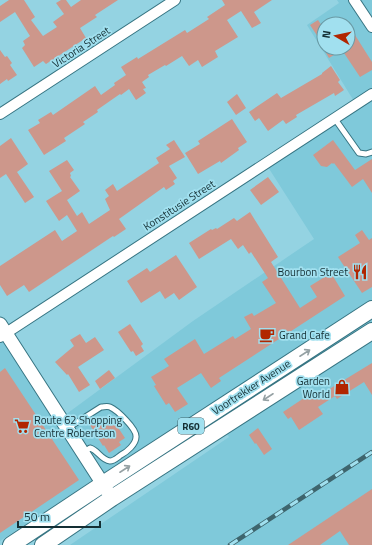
<svg xmlns="http://www.w3.org/2000/svg" width="372" height="545" font-family="'Titillium Web',sans-serif">
	<rect width="100%" height="100%" fill="#94d3e2"/>
	<path fill="#7fc9da" fill-rule="evenodd" d="M337,0H372V545H70L229,437L206,406L0,541V340L7,336L61,418L193,321L314,239L266,164L357,106L307,25L339,3ZM324,24H348V48H324Z"/>
	<path fill="#cd978b" d="M9,0H24L35,17L31,20L43,36L57,27L53,22L64,14L56,3L61,0H66L71,7L81,0H118L95,15L97,17L80,28L86,38L46,64L43,61L34,67L22,48L25,45L23,41L30,36L15,12L0,22V6Z
		M222,0H272L254,12L261,23L252,28L241,11L227,20L238,37L215,51L218,57L202,67L198,60L189,66L182,56L166,66L165,65L148,75L149,77L142,82L146,88L143,89L146,93L136,100L129,89L121,95L120,94L97,110L98,112L83,122L85,124L64,138L66,141L44,155L28,130L40,123L38,120L51,112L53,115L95,86L101,95L115,85L114,83L126,75L121,67L137,57L138,59L185,30L187,33L209,19L207,17L225,5Z
		M318,20L324,29V46L310,25Z
		M348,24L372,62V70L360,77L342,50L329,58L323,48H348Z
		M0,50L5,57L7,56L12,63L10,65L17,75L8,81L7,79L0,84Z
		M331,66L340,80L338,82L344,90L335,96L334,93L296,115L297,117L286,124L283,120L268,131L259,118L255,121L249,112L277,93L281,98L322,74V73Z
		M237,94L246,108L236,115L227,102Z
		M232,119L247,142L238,148L239,150L221,163L220,161L198,174L185,153L200,144L198,141Z
		M11,138L28,164L17,172L34,197L25,203L6,174L0,178V146Z
		M174,140L185,157L169,166L177,178L173,181L175,184L166,190L164,187L119,219L126,229L114,237L113,236L29,292L24,285L7,296L0,285V266L55,230L62,241L77,231L67,215L59,221L46,201L62,191L49,171L67,160L74,170L70,173L71,176L70,177L80,191L67,200L77,216L82,212L89,224L110,210L105,199L109,196L105,190L113,184L117,191L159,163L156,158L170,149L166,145Z
		M333,140L355,170L372,159V193L363,179L352,187L334,163L333,164L332,163L327,167L321,166L313,155Z
		M268,177L279,192L261,205L250,190Z
		M250,212L278,257L271,262L300,308L317,297L310,286L331,273L345,296L219,378L221,381L211,388L201,373L177,388L188,404L175,412L169,403L166,405L154,386L156,385L151,377L169,366L164,359L195,339L204,354L233,336L235,339L251,329L244,317L252,313L254,316L276,303L262,282L268,278L251,252L249,254L243,245L238,249L231,239L199,259L189,243L211,229L212,230L216,228L217,229L234,218L237,221Z
		M362,230L369,240L372,238V287L362,293L338,257L360,243L355,235Z
		M176,255L197,287L179,300L174,293L165,299L160,291L141,303L127,281L147,268L150,272Z
		M130,324L143,344L141,346L144,351L136,356L133,351L131,352L118,332Z
		M80,334L86,343L95,337L104,350L78,367L90,385L79,392L68,374L67,375L55,362L74,346L70,340Z
		M372,363V395L364,382L337,399L335,396L318,407L323,414L299,430L291,417L288,419L283,412L310,394L313,399Z
		M5,368L79,480L0,533V372Z
		M109,370L115,378L100,389L95,381Z
		M100,417L113,420L125,438L119,442L121,445L109,453L104,445L103,446L90,425Z
		M258,428L272,449L264,455L256,443L255,444L249,435Z
		M372,489V545H349L340,531L320,545H288Z"/>
	<g fill="none" stroke-linecap="round" stroke-linejoin="round">
		<g stroke="#377583" stroke-width="7">
			<path id="service" d="M335,119L359,153L366,154L372,152
				M68,428L101,407C104,407 107,406 110,407C117,410 137,429 136,437C136,444 127,452 121,455C118,457 114,461 110,461C101,460 98,450 90,448L84,452"/>
		</g>
		<g stroke="#377583" stroke-width="12">
			<path id="minor" d="M354,0L372,27
				M0,114L175,0
				M0,337L372,94"/>
		</g>
		<g stroke="#377583" stroke-width="15">
			<path id="tertiary" d="M0,324L108,492"/>
		</g>
		<g stroke="#377583" stroke-width="18">
			<path id="primary" d="M11,545L103,484L372,309
				M43,545L112,498L372,331"/>
		</g>
		<use href="#service" stroke="#fff" stroke-width="5"/>
		<use href="#minor" stroke="#fff" stroke-width="10"/>
		<use href="#tertiary" stroke="#fff" stroke-width="13"/>
		<use href="#primary" stroke="#fff" stroke-width="16"/>
		<g stroke="#3e656d" stroke-width="4.5">
			<path id="rail" d="M230,545L372,452"/>
		</g>
		<use href="#rail" stroke="#a1e0ef" stroke-width="3" stroke-dasharray="9" stroke-linecap="butt"/>
	</g>
	<defs><path id="oneway-shaft" d="M-6 0H5M1.5-3L5.5 0L1.5 3" fill="none" stroke-width="1.6" stroke-linecap="round" stroke-linejoin="round"/></defs>
	<g stroke="#95a1a4">
		<use href="#oneway-shaft" transform="translate(305 353) rotate(-33)"/>
		<use href="#oneway-shaft" transform="translate(268 397) rotate(147)"/>
		<use href="#oneway-shaft" transform="translate(125 469) rotate(-33)"/>
	</g>
	<defs>
		<g id="restaurant-bare" transform="scale(1.2)"><path d="M-5-6h1v4h1v-4h1v4h1v-4h1v5L-1.5 .5V6h-2V.5L-5-1ZM5-6V6H3V1.5H1.5Q1.5-4 5-6Z" fill="#b12600" stroke="#a1e0ef" stroke-width="2.5" paint-order="stroke"/></g>
		<g id="cafe-bare" transform="scale(1.2)"><path d="M-5.5-4.5H6V0H3Q3 3.5 0 3.5H-2.5Q-5.5 3.5-5.5 0ZM3-3.2v2h1.7v-2ZM-6 4.5H4V6H-6Z" fill="#b12600" stroke="#a1e0ef" stroke-width="2.5" paint-order="stroke"/></g>
		<g id="shop-bare" transform="scale(1.2)"><path d="M-5-2.5h2.3a2.7 3.5 0 0 1 5.4 0H5L5.5 6h-11ZM-1.5-2.5h3a1.5 2.3 0 0 0-3 0Z" fill="#b12600" stroke="#a1e0ef" stroke-width="2.5" paint-order="stroke"/></g>
		<g id="supermarket-bare" transform="scale(1.2)"><path d="M-6-5.5h2.5l.6 2H6L4.5 2H-2.5L-4.4-4H-6ZM-1.5 3.2a1.3 1.3 0 1 0 .1 0ZM3 3.2a1.3 1.3 0 1 0 .1 0Z" fill="#b12600" stroke="#a1e0ef" stroke-width="2.5" paint-order="stroke"/></g>
	</defs>
	<g fill-rule="evenodd">
		<use href="#restaurant-bare" x="360" y="272"/>
		<use href="#cafe-bare" x="267" y="335"/>
		<use href="#shop-bare" x="342" y="387"/>
		<use href="#supermarket-bare" x="22" y="426"/>
	</g>
	<g text-anchor="middle" stroke-width="3.5" stroke-linejoin="round" paint-order="stroke">
		<rect fill="#a1e0ef" stroke="#3e646c" stroke-width="1" x="178" y="418" width="26" height="16" rx="3"/>
		<g font-size="10" font-weight="bold" fill="#142f34">
			<text x="191" y="430">R60</text>
		</g>
		<g font-size="11" fill="#142f34" stroke="#a1e0ef">
			<text transform="translate(81 47) rotate(-33)" y="4">Victoria Street</text>
			<text transform="translate(179 205) rotate(-33)" y="4">Konstitusie Street</text>
			<text transform="translate(251 387) rotate(-33)" y="4">Voortrekker Avenue</text>
		</g>
		<g font-size="11" fill="#142f34" stroke="#a1e0ef" text-anchor="end">
			<text x="348" y="276">Bourbon Street</text>
			<text x="279" y="339" text-anchor="start">Grand Cafe</text>
			<text x="330" y="385">Garden<tspan x="330" dy="13">World</tspan></text>
			<text x="34" y="424" text-anchor="start">Route 62 Shopping<tspan x="34" dy="13">Centre Robertson</tspan></text>
		</g>
	</g>
	<g transform="translate(336 36) rotate(279)"><circle r="19" fill="#a1e0ef" stroke="#6999a4"/>
	<path d="M0-3L7 15L0 10L-7 15Z" fill="#b12600"/>
	<text y="-6" font-size="11" font-weight="bold" text-anchor="middle" fill="#142f34">N</text>
	</g>
	<path d="M18 521v6h82v-6" fill="none" stroke="#142f34" stroke-width="2"/>
	<text x="24" y="521" font-size="12" fill="#142f34" stroke="#a1e0ef" stroke-width="3" paint-order="stroke">50 m</text>
</svg>
